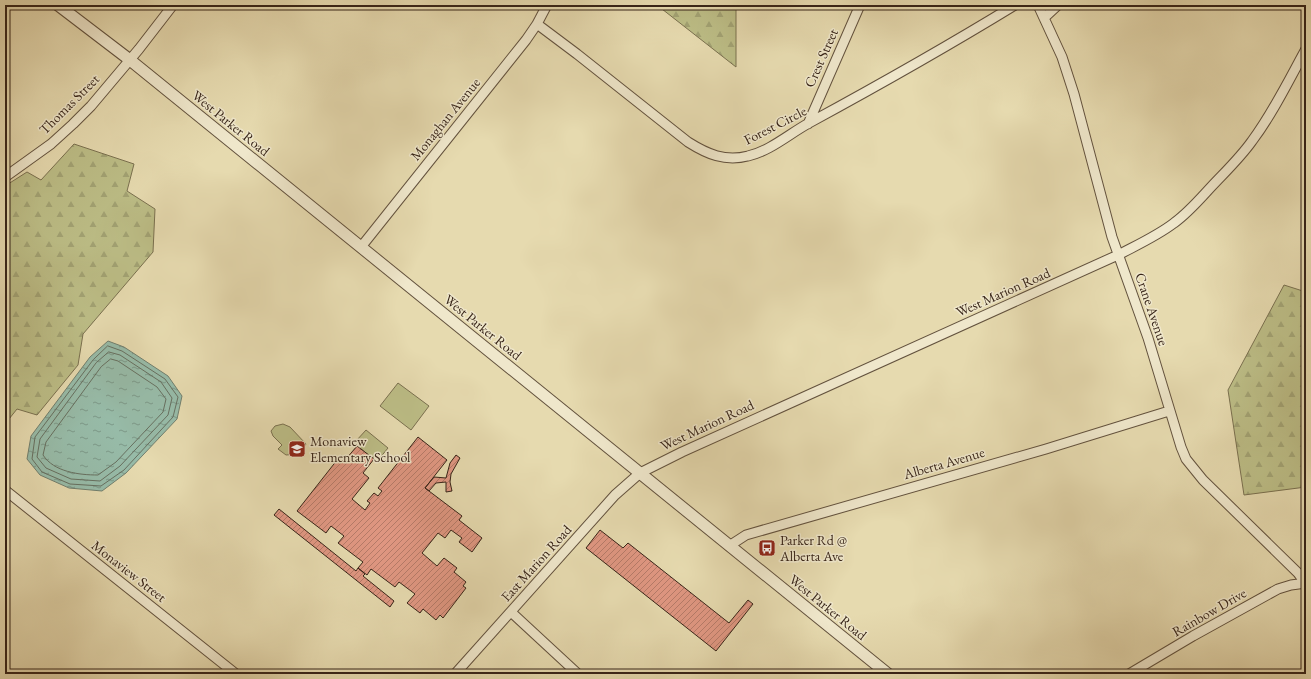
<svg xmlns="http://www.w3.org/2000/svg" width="1311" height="679" font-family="'EB Garamond',serif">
	<defs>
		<pattern id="forest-firs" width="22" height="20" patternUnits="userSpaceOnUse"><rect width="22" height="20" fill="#bcbd86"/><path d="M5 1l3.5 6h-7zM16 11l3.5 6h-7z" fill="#a2a273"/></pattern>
		<pattern id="water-ripples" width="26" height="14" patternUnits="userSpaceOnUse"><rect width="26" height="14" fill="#97bba8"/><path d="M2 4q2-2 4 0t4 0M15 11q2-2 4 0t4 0" fill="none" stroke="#7c9888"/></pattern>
		<pattern id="building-hatch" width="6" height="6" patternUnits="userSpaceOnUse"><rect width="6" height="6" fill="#e09782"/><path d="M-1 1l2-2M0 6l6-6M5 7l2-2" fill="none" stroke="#b67b69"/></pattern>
	</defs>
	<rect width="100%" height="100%" fill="#e6daaf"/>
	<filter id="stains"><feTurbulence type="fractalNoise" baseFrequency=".005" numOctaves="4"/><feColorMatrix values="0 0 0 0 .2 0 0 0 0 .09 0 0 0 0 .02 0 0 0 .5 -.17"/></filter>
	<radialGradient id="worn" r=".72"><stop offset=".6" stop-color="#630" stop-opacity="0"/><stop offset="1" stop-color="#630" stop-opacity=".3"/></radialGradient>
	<path fill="#bcbd86" stroke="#7a704f" d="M398,383L429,406L411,430L380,406Z
		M283,424L290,427L306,444L299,454L286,455L278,449L282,445L273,436L271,431L275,426Z
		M366,430L388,448L379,459L375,456L372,458L359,447L361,445L356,441Z"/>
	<path fill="url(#forest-firs)" stroke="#7a704f" d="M662,5H736V67L662,9Z
		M74,144L134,164L127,191L155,209L153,252L83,334L78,365L37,415L17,409L5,424V186L27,172L41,180Z
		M1284,285L1306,292V487L1244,495L1228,390Z"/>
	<path fill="url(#water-ripples)" stroke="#717f6e" d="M108,341L124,347L168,376L182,396L177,419L126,473L102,491L69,488L40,475L27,459L31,436L90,357Z"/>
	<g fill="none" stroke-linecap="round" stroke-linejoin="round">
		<path stroke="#677060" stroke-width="1" d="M108,346L122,351L165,379L178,397L173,417L124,470L101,486L70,484L42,472L32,459L35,437L93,360Z
			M109,352L120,355L161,382L172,398L168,415L120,466L100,481L71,479L46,468L37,457L40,439L96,363Z
			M111,359L118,361L157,387L166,399L163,412L116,462L98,475C79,475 54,472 43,455L46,442L101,367Z"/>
	</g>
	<path fill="url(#building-hatch)" stroke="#372418" d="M418,437L447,460L425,488L462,516L459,520L482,538L472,552L459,542L462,538L451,530L445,538L438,533L422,553L437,566L444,558L457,568L454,572L466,582L463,586L466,588L443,618L440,615L436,620L423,609L420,613L407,603L415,594L399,582L395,587L371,569L367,575L358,568L363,562L338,543L344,536L331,526L326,533L297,511L341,455L346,459L357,446L374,459L363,473L369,478L352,499L365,510L370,503L367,501L374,493L378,496L382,491L378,488Z
		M456,455L460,458L451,474L450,482L452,491L446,492V482L436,483L429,491L425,488L434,477L446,478L450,463Z
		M279,509L356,571L358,568L365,574L363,576L394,601L390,607L274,515Z
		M600,530L623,548L628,543L729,623L748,600L753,604L716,651L586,548Z"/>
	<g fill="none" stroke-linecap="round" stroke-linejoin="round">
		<g stroke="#63523e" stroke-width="11">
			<path id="minor" d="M1038,5L1062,57L1074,94L1112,237L1148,338L1181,447L1186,459L1203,480L1298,573L1305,583
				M1044,18L1058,5
				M537,24L577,54L688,142C707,154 725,162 748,156C770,151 789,134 809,123C879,85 948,46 1015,5
				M808,124L860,5
				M5,177L51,144L73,124L91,106L139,49L173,5
				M361,247L526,40L537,24L547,5
				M5,490L236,674
				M729,546L746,535L1046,449L1169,411
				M511,612L578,674
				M455,674L615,495L640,473L682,452L1118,255C1137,245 1157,236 1174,223C1188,213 1199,200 1211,187C1225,172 1240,158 1252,141C1273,113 1289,80 1306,49
				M1129,674L1193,636L1278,589L1291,585L1306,583"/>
		</g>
		<g stroke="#63523e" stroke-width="13">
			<path id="tertiary" d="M58,5L130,60L888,674"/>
		</g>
		<use href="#minor" stroke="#efe7cb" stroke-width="9"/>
		<use href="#tertiary" stroke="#efe7cb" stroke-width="11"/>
	</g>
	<defs>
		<g id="school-square" transform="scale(0.9)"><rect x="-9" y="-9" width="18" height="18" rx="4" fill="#8f2418" stroke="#efe7cb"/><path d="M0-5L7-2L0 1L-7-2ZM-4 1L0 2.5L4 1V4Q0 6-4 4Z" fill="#fff"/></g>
		<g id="bus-square" transform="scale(0.9)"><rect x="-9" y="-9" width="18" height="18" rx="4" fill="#8f2418" stroke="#efe7cb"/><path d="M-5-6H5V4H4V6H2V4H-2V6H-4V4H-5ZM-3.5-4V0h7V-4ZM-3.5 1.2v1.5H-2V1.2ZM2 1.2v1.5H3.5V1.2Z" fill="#fff"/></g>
	</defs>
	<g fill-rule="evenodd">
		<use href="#school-square" x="297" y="449"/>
		<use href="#bus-square" x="767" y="548"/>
	</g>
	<g text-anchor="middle" stroke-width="3" stroke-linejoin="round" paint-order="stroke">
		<g font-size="14" fill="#372418" stroke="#efe7cb">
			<text transform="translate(821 58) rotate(-66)" y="5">Crest Street</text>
			<text transform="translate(69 104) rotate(-45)" y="5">Thomas Street</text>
			<text transform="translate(445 119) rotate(-51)" y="5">Monaghan Avenue</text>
			<text transform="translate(231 123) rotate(39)" y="5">West Parker Road</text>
			<text transform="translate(775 125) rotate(-27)" y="5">Forest Circle</text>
			<text transform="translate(1003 292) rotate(-24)" y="5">West Marion Road</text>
			<text transform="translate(1152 309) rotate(71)" y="5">Crane Avenue</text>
			<text transform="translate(483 327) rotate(39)" y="5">West Parker Road</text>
			<text transform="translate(707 425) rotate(-25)" y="5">West Marion Road</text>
			<text transform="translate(944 463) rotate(-16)" y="5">Alberta Avenue</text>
			<text transform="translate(536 563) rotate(-48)" y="5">East Marion Road</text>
			<text transform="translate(129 571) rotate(38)" y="5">Monaview Street</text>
			<text transform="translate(828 607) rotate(39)" y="5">West Parker Road</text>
			<text transform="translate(1209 612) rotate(-30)" y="5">Rainbow Drive</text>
		</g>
		<g font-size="14" fill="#372418" stroke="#efe7cb" text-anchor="start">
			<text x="310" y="446">Monaview<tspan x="310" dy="16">Elementary School</tspan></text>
			<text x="780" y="545">Parker Rd @<tspan x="780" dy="16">Alberta Ave</tspan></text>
		</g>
	</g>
	<rect width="1311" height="679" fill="none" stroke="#e6daaf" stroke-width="20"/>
	<rect x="6" y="6" width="1299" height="667" fill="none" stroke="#372418" stroke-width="2"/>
	<rect x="10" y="10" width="1291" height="659" fill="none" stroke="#372418"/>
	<rect width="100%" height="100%" filter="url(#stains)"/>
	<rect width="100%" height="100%" fill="url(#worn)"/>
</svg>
